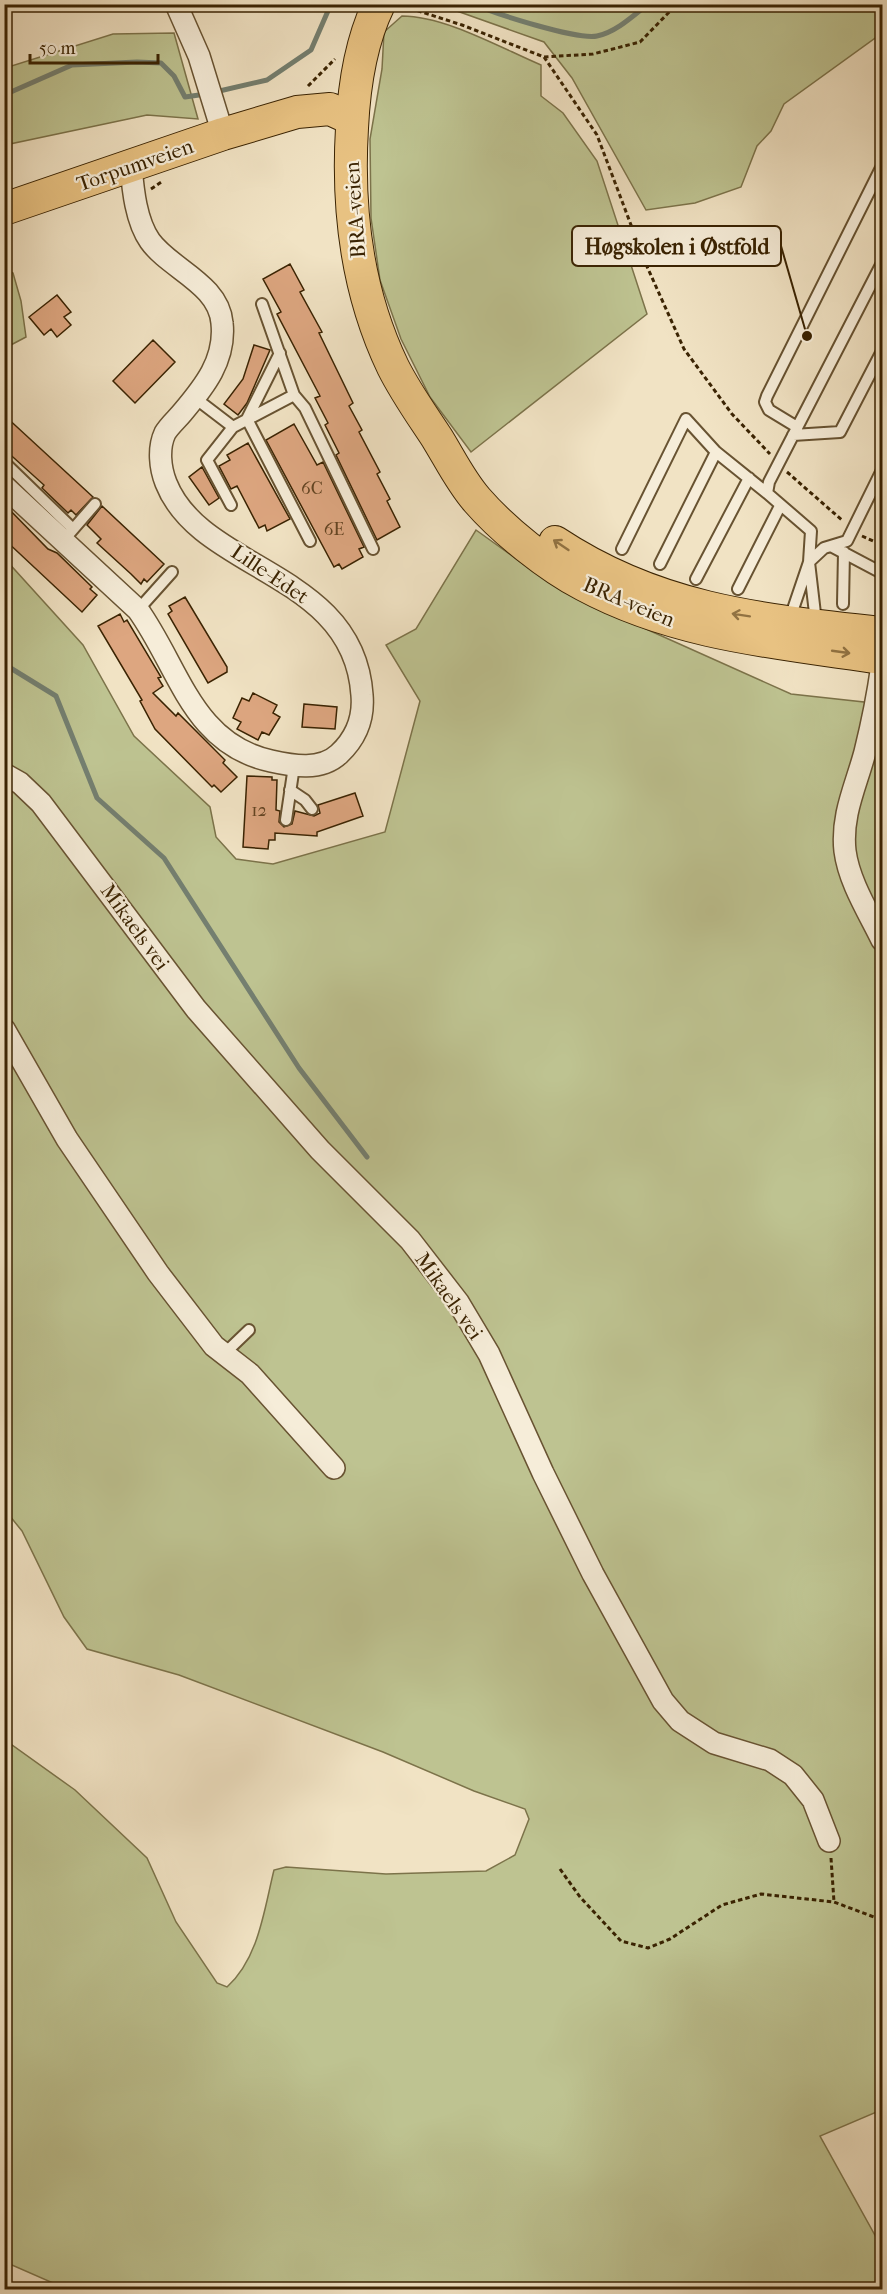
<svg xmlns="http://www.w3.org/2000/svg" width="887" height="2294" font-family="'IM FELL French Canon',serif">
	<rect width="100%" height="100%" fill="#f1e3c4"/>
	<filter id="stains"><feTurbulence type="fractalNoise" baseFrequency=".00333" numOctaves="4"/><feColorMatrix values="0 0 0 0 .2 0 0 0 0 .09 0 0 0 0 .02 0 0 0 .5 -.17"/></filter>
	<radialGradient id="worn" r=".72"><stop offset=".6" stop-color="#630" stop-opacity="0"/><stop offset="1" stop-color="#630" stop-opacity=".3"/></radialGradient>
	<path fill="#bec391" stroke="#7c734a" stroke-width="1.5" d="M440,5H882V33L784,104L771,131L757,146L741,187L695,203L646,210L572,78L544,42Z
		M402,16C445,16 501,48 541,65V96L563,113L597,161L647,314L471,452L430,397L401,339L380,280L371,218L370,139L382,69L384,32Z
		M174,33L198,119L147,115L5,145V68L113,34Z
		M5,269L13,273L21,301L26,337L7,347L4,344Z
		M476,530L529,568L597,607L791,694L882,704V2104L879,2111L820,2136L882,2248V2289L69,2290L5,2262V1740L75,1790L147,1858L176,1922L217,1983L227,1987C259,1958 264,1910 274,1870L286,1867L386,1874L486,1871L515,1855L529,1819L525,1809L474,1791L383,1752L179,1675L87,1649L64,1617L22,1531L5,1510V559L83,645L134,736L210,807L216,837L236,859L273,864L385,832L420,701L386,645L416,629Z"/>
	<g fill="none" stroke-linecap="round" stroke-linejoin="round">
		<path stroke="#747f70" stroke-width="5" d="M475,4C494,14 578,40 597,36C616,32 633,16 648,4
			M215,92L267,80L311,50L331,4
			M4,95L72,65L137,62L161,63L174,76L185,97L206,94
			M4,664L56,696L97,798L164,858L299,1068L367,1157"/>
	</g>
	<path fill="#dda680" stroke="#3a2302" stroke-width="1.5" d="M290,264L304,290L300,292L322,332L319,333L353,403L349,406L362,430L359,432L380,472L377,474L390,499L387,501L400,527L377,540L336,455L339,453L325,425L328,423L315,398L320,396L277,314L281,312L263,279Z
		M57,295L71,312L64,317L71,325L57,337L51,329L44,335L29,317Z
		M153,340L175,362L135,403L113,381Z
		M254,345L270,350L247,403L238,415L224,404L243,379Z
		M4,415L93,497L76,515L71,510L68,513L42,488L44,485L4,449Z
		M294,424L317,465L323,462L364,547L359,549L363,557L342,569L339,564L334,567L266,440Z
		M248,443L290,519L267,531L265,525L259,528L237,486L231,489L219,466L230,460L227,455Z
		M202,467L219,498L209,505L189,477Z
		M4,504L48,549L57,553L92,587L90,589L97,595L82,612L4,539Z
		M102,506L164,564L147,582L144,579L141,584L131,574L97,543L101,539L87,525Z
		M185,597L227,667V672L208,683L168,614L172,611L169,606Z
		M120,614L124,622L127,620L161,677L158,678L163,686L153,693L176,716L178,713L225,760L223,763L237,777L221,792L214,785L212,787L155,729L140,701L142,700L98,626Z
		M253,693L277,705L273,713L280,717L269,735L262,732L258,740L237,729L241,722L233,718L242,698L249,701Z
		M304,704L337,707L335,729L302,727Z
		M247,776L272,777V780H277L276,810L280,811L279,822L284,827L292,824L295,811L314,816L320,813L318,805L355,793L363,816L317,832V836L275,833V840H269L268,849L243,847Z"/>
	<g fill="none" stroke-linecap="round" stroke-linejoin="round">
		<g stroke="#685332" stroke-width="14">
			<path id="lane" d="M262,304L294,395
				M280,353L247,419L310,541
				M195,398L233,427L294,395L305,408L373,549
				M797,427L769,410L765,402L767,396L882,166
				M793,435L840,432L882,351
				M4,462L73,529
				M231,505L207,460L233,427
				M69,534L95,504
				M831,546L882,573
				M622,549L686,419L716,452L767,493
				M660,564L716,452
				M696,579L749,478
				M738,589L780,506
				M843,604L844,552
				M138,610L172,572
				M790,618L809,562L824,548L847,541L882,470
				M816,622L809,562L811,531L767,493L769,482L882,263
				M290,790L305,800L312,809
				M286,820L294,766
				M224,1354L249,1330"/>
		</g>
		<g stroke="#685332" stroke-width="24">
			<path id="street" d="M176,4L199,56L223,134
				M4,486L138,610C179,667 192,744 271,761C293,766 321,771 339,754C356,738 364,718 362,695C354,571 201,572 166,483C160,468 158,448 165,433C169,426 177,419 182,413C204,387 226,360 222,323C219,284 170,269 150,241C136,221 133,190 131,167
				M882,665C878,694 872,724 865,752C856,786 841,815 845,851C849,882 869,913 882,940
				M4,774L20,783L41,803L196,1009L320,1150L410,1240L458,1302L489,1354L543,1473L593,1574L663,1701L680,1721L714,1743L770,1760L793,1775L813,1800L829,1841
				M4,1029L67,1139L158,1273L214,1346L250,1374L334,1468"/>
		</g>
		<g stroke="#3a2302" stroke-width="34">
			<path id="primary" d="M379,4C360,43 354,86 352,128C347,211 357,292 393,367C406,393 422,415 437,438C450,459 461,482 477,500C503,530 549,567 584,585C677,635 780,643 882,658
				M4,209L223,134L297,112L330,109L352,119
				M555,542C659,611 762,620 882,633"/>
		</g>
		<path stroke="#3a2302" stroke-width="3" stroke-dasharray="4.5 3" stroke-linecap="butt" d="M403,6L462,25L544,57L597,135L645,262L684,349L732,414L770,454
			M544,57L593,54L640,42L677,4
			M308,86L335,59
			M151,189L163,181
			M787,472L843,521
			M862,536L882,545
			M831,1858L834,1902
			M560,1869L580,1897L621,1941L648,1948L670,1939L722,1905L761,1894L834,1902L882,1920"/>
		<use href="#lane" stroke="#f6edd9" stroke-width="10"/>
		<use href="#street" stroke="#f6edd9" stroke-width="21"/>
		<use href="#primary" stroke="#e8c282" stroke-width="32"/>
	</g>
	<defs><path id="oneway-shaft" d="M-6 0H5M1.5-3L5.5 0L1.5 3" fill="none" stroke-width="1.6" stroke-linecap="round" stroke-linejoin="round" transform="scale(1.5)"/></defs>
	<g stroke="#917242">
		<use href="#oneway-shaft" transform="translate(561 545) rotate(-146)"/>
		<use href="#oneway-shaft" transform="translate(741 615) rotate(-171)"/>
		<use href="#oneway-shaft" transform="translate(841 652) rotate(8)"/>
	</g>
	<g text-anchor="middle" stroke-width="4.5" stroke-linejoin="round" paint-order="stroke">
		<g font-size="18" fill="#634422">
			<text x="312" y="494">6C</text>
			<text x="334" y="535">6E</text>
			<text x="259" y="816">12</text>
		</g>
		<g font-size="21" fill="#3a2302" stroke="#f6edd9">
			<text transform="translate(135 165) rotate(-19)" y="7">Torpumveien</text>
			<text transform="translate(355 210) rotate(-94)" y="7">BRA-veien</text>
			<text transform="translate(270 574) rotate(34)" y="7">Lille-Edet</text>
			<text transform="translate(629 602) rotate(23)" y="7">BRA-veien</text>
			<text transform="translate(135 927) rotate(54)" y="7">Mikaels vei</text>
			<text transform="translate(449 1296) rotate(55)" y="7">Mikaels vei</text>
		</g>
	</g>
	<path fill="none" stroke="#3a2302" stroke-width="2" d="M807 336L781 246"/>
	<circle fill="#3a2302" stroke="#f6edd9" stroke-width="2" cx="807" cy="336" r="6"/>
	<rect fill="#f6edd9" stroke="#3a2302" stroke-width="2" x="572" y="226" width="209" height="40" rx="6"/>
	<g font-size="22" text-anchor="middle" font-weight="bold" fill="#3a2302">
		<text x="677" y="254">Høgskolen i Østfold</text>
	</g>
	<rect width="887" height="2294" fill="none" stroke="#f1e3c4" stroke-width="24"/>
	<rect x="6" y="6" width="875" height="2282" fill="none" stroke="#3a2302" stroke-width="3"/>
	<rect x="12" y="12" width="863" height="2270" fill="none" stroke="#3a2302" stroke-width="1.5"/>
	<path d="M30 54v9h128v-9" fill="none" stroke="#3a2302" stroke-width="3"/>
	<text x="39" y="54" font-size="18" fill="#3a2302" stroke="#f6edd9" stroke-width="4.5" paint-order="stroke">50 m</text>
	<rect width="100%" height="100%" filter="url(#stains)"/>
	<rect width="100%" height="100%" fill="url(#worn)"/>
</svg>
